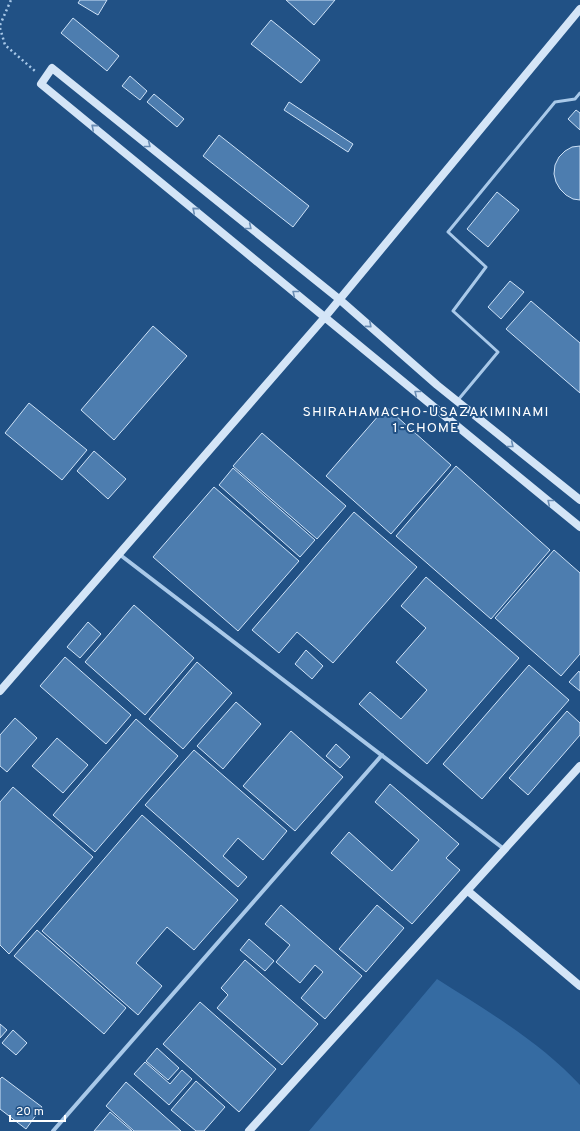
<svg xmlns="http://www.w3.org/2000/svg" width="580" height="1131" font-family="Overpass,sans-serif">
	<rect width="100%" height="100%" fill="#215185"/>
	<path fill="#356ba2" d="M437,979C487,1011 539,1041 580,1085V1131H309Z"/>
	<path fill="#4d7daf" stroke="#cee2f7" d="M80,0H107L98,15L78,3Z
		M286,0H335L314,25Z
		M73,18L119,56L107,71L61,33Z
		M271,20L320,60L301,83L251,44Z
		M130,76L147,91L140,100L122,86Z
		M154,94L184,119L177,127L147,102Z
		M289,102L353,144L348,152L284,110Z
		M576,110L580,113V130L568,119Z
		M219,135L309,206L293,227L203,156Z
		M580,146V200L573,199L566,195L560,189L556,182L554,174L555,165L559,157L565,151L572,147Z
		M497,192L519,210L488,247L467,229Z
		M510,281L524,292L501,319L488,307Z
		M531,301L580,343V393L506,329Z
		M153,326L187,356L114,440L81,410Z
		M29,403L87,450L62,480L5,433Z
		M386,407L451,465L391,534L326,476Z
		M262,433L346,506L317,539L233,466Z
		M94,451L126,479L108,499L77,471Z
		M456,466L550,550L491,619L396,536Z
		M233,468L315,540L300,557L219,485Z
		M214,487L299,561L238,631L153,557Z
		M354,512L417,567L333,663L297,632L279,653L252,630Z
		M554,550L580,573V654L561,676L495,618Z
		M426,577L519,658L427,764L359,704L370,692L401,719L427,690L396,662L426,628L401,606Z
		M134,605L194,658L145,715L85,662Z
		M88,622L101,634L80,658L67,647Z
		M306,650L323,666L312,679L295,664Z
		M65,657L131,715L106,744L40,686Z
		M197,662L232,693L183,749L149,719Z
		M529,665L569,700L482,799L443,764Z
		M579,671L580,673V691L569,682Z
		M236,702L261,724L223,769L197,746Z
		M567,711L580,723V735L528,795L509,778Z
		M15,718L37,738L7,772L0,766V735Z
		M136,719L178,756L95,852L53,815Z
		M291,731L343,777L295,831L243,786Z
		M57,738L88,765L63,793L32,766Z
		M336,744L350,757L340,768L326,756Z
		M194,750L287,831L263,860L238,838L223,856L247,877L238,887L145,805Z
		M390,784L459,844L446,858L460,870L412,924L331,853L349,832L392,871L419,840L375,802Z
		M13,787L93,857L9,954L0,945V802Z
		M142,815L238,900L194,950L167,927L136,963L162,986L138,1015L42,931Z
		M281,905L362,976L325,1019L301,998L323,972L315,965L300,983L276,962L290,945L265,924Z
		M377,905L404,928L366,972L339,949Z
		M37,930L126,1008L104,1034L14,956Z
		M249,939L274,961L265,971L240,950Z
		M245,960L318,1024L282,1065L217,1008L228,995L221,988Z
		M200,1002L276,1069L239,1112L163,1044Z
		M0,1024L7,1030L0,1038Z
		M13,1030L27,1043L16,1055L2,1043Z
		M157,1048L179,1068L168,1080L146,1061Z
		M145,1062L170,1084L182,1070L192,1079L169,1105L134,1074Z
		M2,1077L42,1107L26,1129L0,1109V1079Z
		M196,1081L225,1107L204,1131H196L171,1110Z
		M126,1082L181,1131H134L106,1106Z
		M110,1112L132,1131H94Z"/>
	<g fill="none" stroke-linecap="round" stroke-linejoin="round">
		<path stroke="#a9c9e9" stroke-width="2.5" stroke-dasharray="2 3" stroke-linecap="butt" d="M0,25L11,0
			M0,28L5,45L35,71"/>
		<path stroke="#a9c9e9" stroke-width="3" d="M458,400L498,352L453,311L486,267L448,232L555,102L575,99L580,93"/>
		<path stroke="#a9c9e9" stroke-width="4" d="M119,554L504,849
			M53,1131L382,755"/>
		<path stroke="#d4e5f7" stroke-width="8" d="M580,500L437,385L339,299L52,68L41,84L580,527
			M0,691L325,317L580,9
			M468,891L580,986
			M249,1131L580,766"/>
	</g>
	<defs><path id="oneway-chevron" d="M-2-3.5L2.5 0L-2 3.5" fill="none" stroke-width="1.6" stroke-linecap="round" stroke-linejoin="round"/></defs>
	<g stroke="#698cb3">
		<use href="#oneway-chevron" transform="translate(94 127) rotate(-140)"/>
		<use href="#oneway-chevron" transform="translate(148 145) rotate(39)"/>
		<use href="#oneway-chevron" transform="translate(195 210) rotate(-140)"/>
		<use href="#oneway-chevron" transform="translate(249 227) rotate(39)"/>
		<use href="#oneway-chevron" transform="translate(295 293) rotate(-141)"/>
		<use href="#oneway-chevron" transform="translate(369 325) rotate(41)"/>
		<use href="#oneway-chevron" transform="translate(417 393) rotate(-141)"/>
		<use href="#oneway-chevron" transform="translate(511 445) rotate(39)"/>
		<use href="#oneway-chevron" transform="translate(550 502) rotate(-141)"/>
	</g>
	<g text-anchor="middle" stroke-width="4" stroke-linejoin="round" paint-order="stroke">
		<g font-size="14" letter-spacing="1" fill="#fff" stroke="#215185">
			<text x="426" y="416">SHIRAHAMACHO-USAZAKIMINAMI<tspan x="426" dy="16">1-CHOME</tspan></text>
		</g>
	</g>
	<path d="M10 1115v6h55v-6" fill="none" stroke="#ffffff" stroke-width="2"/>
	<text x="16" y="1115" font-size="12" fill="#ffffff" stroke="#215185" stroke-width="3" paint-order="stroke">20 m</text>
</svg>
